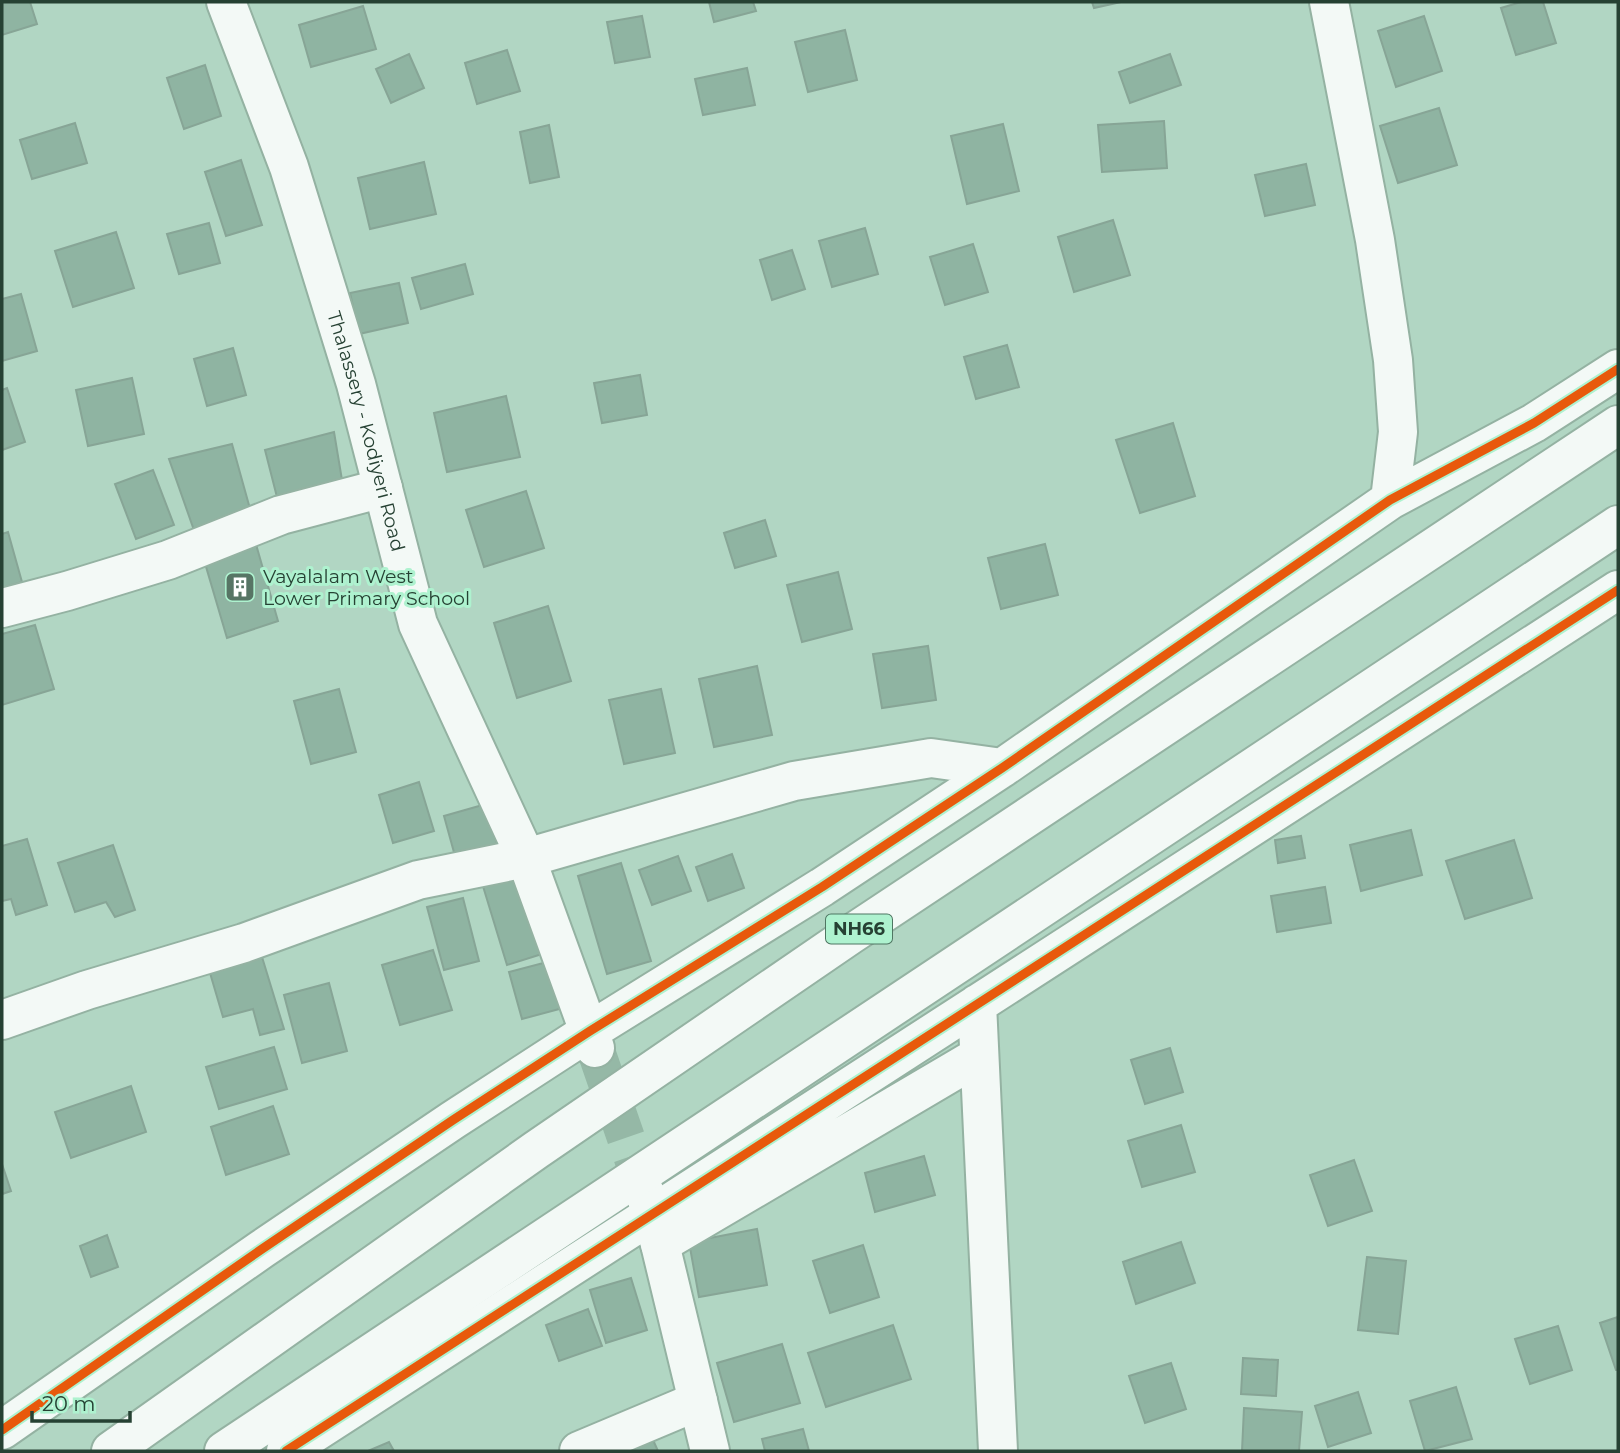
<svg xmlns="http://www.w3.org/2000/svg" width="1620" height="1453" font-family="Montserrat,sans-serif">
	<rect width="100%" height="100%" fill="#b1d6c3"/>
	<path fill="#8fb4a2" stroke="#87a596" stroke-width="2" d="M2,2H30L37,24L2,35Z
		M709,2H753L756,11L714,22Z
		M1092,2H1121L1094,8Z
		M1521,2H1543L1556,43L1516,55L1501,8Z
		M363,6L376,49L311,67L299,25Z
		M642,16L650,57L615,63L607,22Z
		M1424,16L1442,71L1396,87L1378,31Z
		M845,30L857,80L808,92L795,42Z
		M507,50L520,91L477,104L465,63Z
		M409,54L424,88L391,103L376,69Z
		M1170,54L1181,85L1130,103L1119,72Z
		M205,65L221,116L184,129L167,78Z
		M747,68L755,105L703,115L695,79Z
		M1439,108L1457,165L1398,183L1380,126Z
		M1164,121L1167,168L1102,172L1098,125Z
		M75,123L87,163L32,179L20,140Z
		M1003,124L1019,191L967,204L951,136Z
		M549,125L559,177L530,183L520,132Z
		M241,160L262,225L226,236L205,172Z
		M424,162L436,214L370,229L358,178Z
		M1306,164L1315,205L1265,216L1255,175Z
		M1113,220L1130,275L1074,292L1058,237Z
		M209,223L220,263L179,274L167,234Z
		M865,228L878,274L832,287L819,241Z
		M116,232L134,288L73,307L55,251Z
		M973,244L988,292L945,305L930,257Z
		M792,250L805,289L772,300L760,260Z
		M465,264L473,294L421,309L412,278Z
		M399,283L408,323L359,334L350,293Z
		M21,294L37,351L2,361V299Z
		M1007,345L1019,387L976,399L964,357Z
		M233,348L246,395L207,406L194,359Z
		M640,375L647,415L602,423L594,383Z
		M132,378L144,434L88,446L76,390Z
		M7,388L25,442L2,450V390Z
		M506,396L520,457L447,472L434,413Z
		M1173,423L1195,496L1140,513L1116,440Z
		M334,432L343,486L279,505L265,450Z
		M232,444L252,516L196,536L169,459Z
		M153,470L174,525L136,539L115,484Z
		M526,491L544,548L484,567L466,510Z
		M765,520L776,556L735,568L724,533Z
		M8,532L22,582L2,588V534Z
		M253,534L278,621L227,638L202,553Z
		M1045,544L1058,595L1001,609L988,558Z
		M838,572L852,629L802,642L787,585Z
		M548,606L571,681L517,698L494,623Z
		M35,625L54,689L2,705V634Z
		M928,646L936,700L882,708L873,654Z
		M757,666L772,735L714,747L699,679Z
		M339,689L356,752L311,764L294,701Z
		M661,689L675,753L624,764L609,700Z
		M419,782L434,831L393,843L379,795Z
		M486,804L497,844L455,856L444,816Z
		M1411,830L1422,875L1361,891L1350,845Z
		M1301,836L1305,858L1278,863L1275,840Z
		M27,839L47,905L16,915L11,899L2,901V846Z
		M1514,840L1532,898L1465,919L1446,861Z
		M113,845L135,910L115,917L106,902L75,912L58,863Z
		M732,854L744,888L708,901L696,867Z
		M678,856L691,891L652,905L639,870Z
		M621,863L651,961L607,974L578,876Z
		M520,871L545,953L507,965L482,883Z
		M1325,887L1331,923L1277,932L1271,896Z
		M463,898L479,961L444,970L427,907Z
		M433,950L452,1010L400,1025L382,965Z
		M262,957L284,1029L260,1035L253,1009L223,1017L210,973Z
		M551,961L563,1008L522,1019L509,972Z
		M329,983L347,1051L302,1063L284,995Z
		M274,1047L287,1089L219,1109L206,1067Z
		M1170,1048L1183,1092L1145,1104L1131,1060Z
		M131,1086L146,1132L71,1158L55,1112Z
		M273,1106L289,1154L226,1175L211,1127Z
		M1181,1125L1195,1172L1142,1187L1128,1141Z
		M924,1156L935,1195L875,1212L865,1173Z
		M1354,1160L1372,1211L1328,1226L1310,1175Z
		M2,1164L11,1191L2,1194Z
		M757,1229L767,1285L699,1297L689,1242Z
		M107,1235L118,1267L91,1277L80,1246Z
		M1181,1242L1195,1283L1136,1304L1123,1262Z
		M863,1245L879,1297L830,1313L813,1261Z
		M1367,1257L1406,1261L1398,1334L1358,1330Z
		M631,1278L647,1330L606,1343L590,1290Z
		M588,1309L602,1346L559,1361L546,1325Z
		M1618,1317V1370H1616L1600,1323Z
		M893,1325L911,1379L826,1407L808,1353Z
		M1558,1326L1572,1370L1530,1384L1515,1339Z
		M782,1344L800,1403L734,1422L717,1363Z
		M1243,1358L1278,1360L1276,1396L1241,1394Z
		M1171,1363L1186,1409L1145,1423L1129,1376Z
		M1456,1387L1472,1439L1425,1451L1410,1401Z
		M1358,1392L1371,1433L1328,1447L1315,1406Z
		M1244,1408L1302,1412L1299,1451H1242Z
		M803,1429L809,1451H765L762,1439Z
		M653,1440L658,1451H628Z
		M389,1442L394,1451H368Z"/>
	<g fill="none" stroke-linecap="round" stroke-linejoin="round">
		<path stroke="#95b8a6" stroke-width="38" stroke-dasharray="38 19" stroke-linecap="butt" d="M595,1048L645,1193"/>
		<g stroke="#94b2a2" stroke-width="42">
			<path id="minor" d="M1329,2L1375,240L1393,360L1398,432L1390,500
				M2,608L67,591L168,560L281,515L383,488
				M977,1004L998,1451
				M2,1020L87,990L244,943L418,880L526,858L794,781L931,758L1002,768
				M660,1244L979,1056
				M2,1430L262,1249L453,1120L590,1031L822,887L1002,768L1390,500L1534,423L1618,369
				M286,1451L1618,590
				M579,1451L698,1401"/>
		</g>
		<g stroke="#94b2a2" stroke-width="42">
			<g id="major">
				<path id="s1" d="M226,2L289,167L356,384L418,624L526,858L595,1048"/>
				<path d="M645,1193L660,1244L710,1451"/>
			</g>
		</g>
		<g stroke="#94b2a2" stroke-width="42">
			<path id="highway" d="M111,1451L536,1150L850,935L1618,425
				M224,1451L1618,525"/>
		</g>
		<use href="#minor" stroke="#f3f9f6" stroke-width="38"/>
		<use href="#major" stroke="#f3f9f6" stroke-width="38"/>
		<use href="#highway" stroke="#f3f9f6" stroke-width="38"/>
		<g stroke="#aef2cf" stroke-width="13">
			<path id="cycleway" d="M2,1430L262,1249L453,1120L590,1031L822,887L1002,768L1390,500L1534,423L1618,369
				M286,1451L1618,590"/>
		</g>
		<use href="#cycleway" stroke="#e8590c" stroke-width="9"/>
	</g>
	<defs>
		<g id="building-square" transform="scale(1.575)"><rect x="-9" y="-9" width="18" height="18" rx="4" fill="#577565" stroke="#aef2cf"/><path d="M-4-6H4V6H1V3H-1V6H-4ZM-2.5-4.3h1.7v1.8h-1.7ZM.8-4.3h1.7v1.8H.8ZM-2.5-1h1.7V.8h-1.7ZM.8-1h1.7V.8H.8Z" fill="#fff"/></g>
	</defs>
	<g fill-rule="evenodd">
		<use href="#building-square" x="240" y="587"/>
	</g>
	<g text-anchor="middle" stroke-width="6" stroke-linejoin="round" paint-order="stroke">
		<rect fill="#aef2cf" stroke="#4f7662" stroke-width="2" x="826" y="914.5" width="66" height="29" rx="5"/>
		<g font-size="18" font-weight="bold" fill="#264133">
			<text x="859" y="935">NH66</text>
		</g>
		<g font-size="19" fill="#264133" stroke="#aef2cf">
			<text dy="7" stroke="none"><textPath href="#s1" startOffset="452">Thalassery - Kodiyeri Road</textPath></text>
		</g>
		<g font-size="19" fill="#264133" stroke="#aef2cf" text-anchor="start">
			<text x="263" y="583">Vayalalam West<tspan x="263" dy="22">Lower Primary School</tspan></text>
		</g>
	</g>
	<rect width="1620" height="1453" fill="none" stroke="#264133" stroke-width="7"/>
	<path d="M32 1411v10h98v-10" fill="none" stroke="#264133" stroke-width="3.5"/>
	<text x="42" y="1411" font-size="21" fill="#264133" stroke="#aef2cf" stroke-width="5" paint-order="stroke">20 m</text>
</svg>
